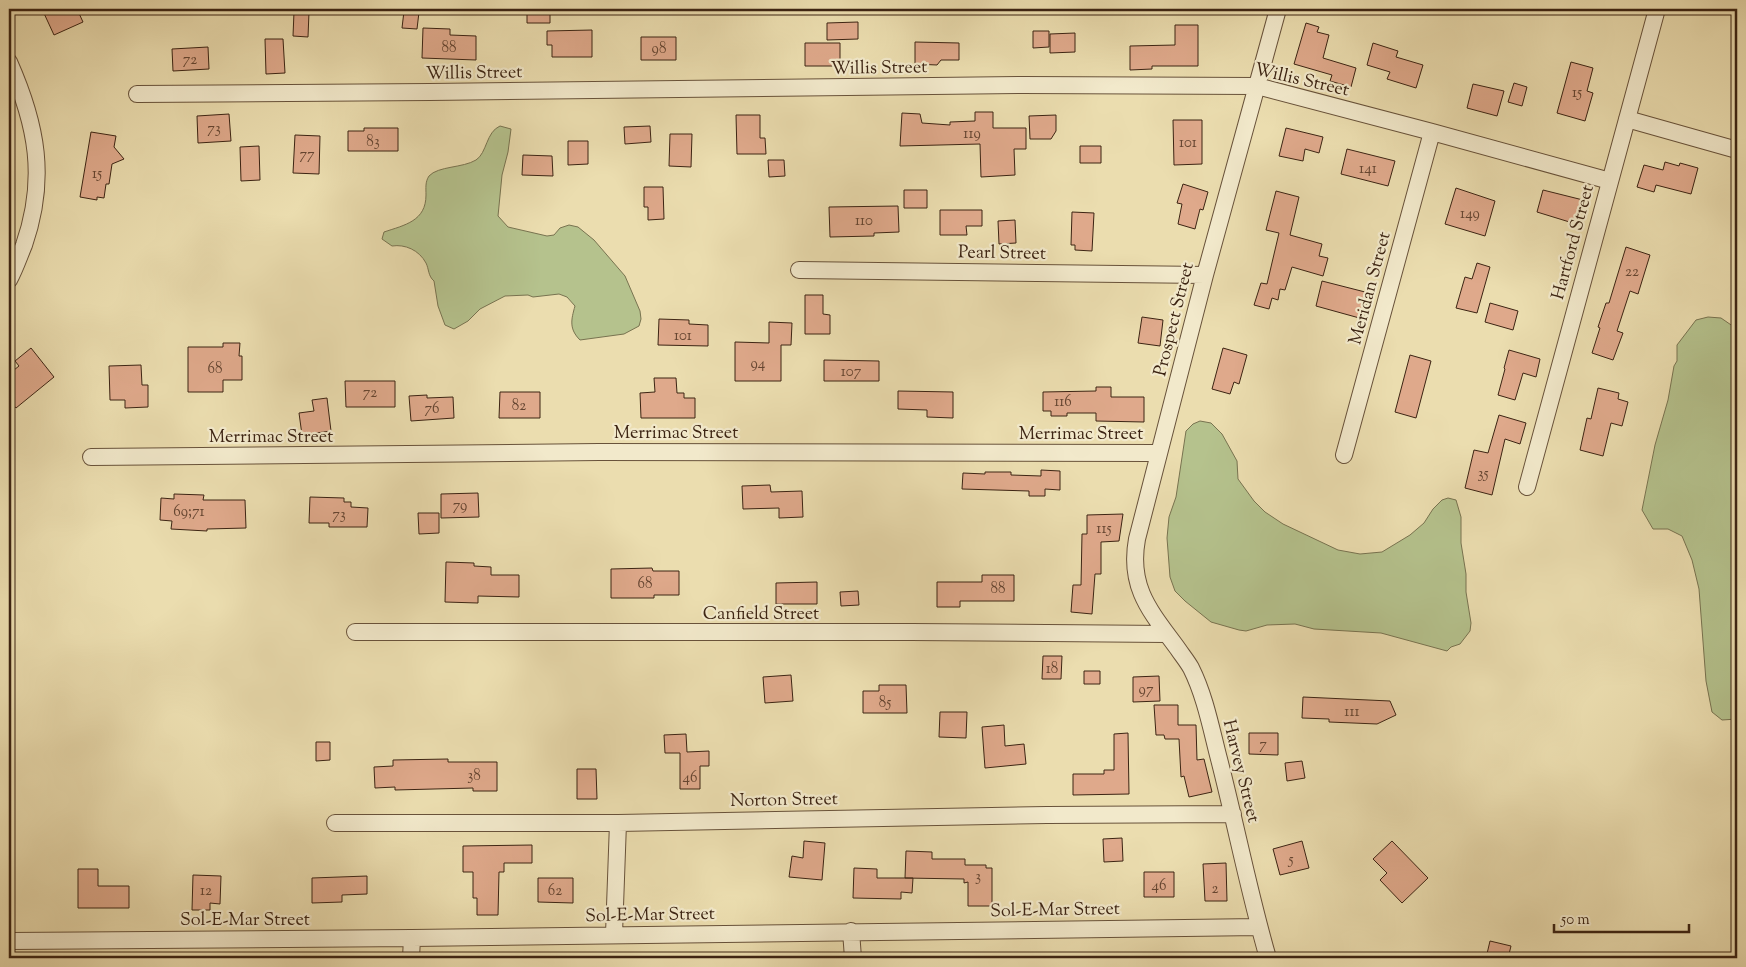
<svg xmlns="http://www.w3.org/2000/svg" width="1746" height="967" font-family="'Sorts Mill Goudy',serif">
	<rect width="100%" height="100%" fill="#ebddaf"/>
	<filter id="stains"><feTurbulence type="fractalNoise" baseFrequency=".004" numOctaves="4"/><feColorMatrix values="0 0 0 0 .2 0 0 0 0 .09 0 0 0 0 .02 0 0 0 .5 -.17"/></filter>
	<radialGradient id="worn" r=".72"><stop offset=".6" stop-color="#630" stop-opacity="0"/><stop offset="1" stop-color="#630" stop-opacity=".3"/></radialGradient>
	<path fill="#b5c28d" stroke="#787350" d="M500,126L511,129L508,152L502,175L498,216L508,227L547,236L554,235L560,228L569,225L578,227L594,240L625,276L640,311L641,319L639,326L624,334L580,340C569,329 571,320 575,306L567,297L559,294L533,297L528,295L505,296L480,309L468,321L454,329L445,325L438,306L434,281C428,276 429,269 426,263C419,250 405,244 392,246L382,239L384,232C405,225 426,221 426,195C426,188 425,182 429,176C438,166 463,168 476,160C487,153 486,132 500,126Z
		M1708,317L1721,318L1737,329V719L1722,720L1712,712L1706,681L1699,589L1692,560L1682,536L1668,529H1653L1642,510L1655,445L1668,400L1674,366L1677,361V345L1696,320Z
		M1200,421L1211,423L1222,434L1237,461L1238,479L1254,501L1265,512L1283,524L1338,550L1360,554L1382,552L1410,535L1424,523L1433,509L1442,500L1448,498L1456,500L1461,517V543L1466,574V592L1471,623L1470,631L1460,644L1451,647L1447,651L1381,633L1314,629L1295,624L1267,625L1246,631L1239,630L1211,622L1185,601L1175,591L1170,577L1167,538L1169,517L1176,497L1186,431L1193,424Z"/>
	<path fill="#dfa98b" stroke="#3c2413" d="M42,9H77L83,22L54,35Z
		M527,9H550V23H527Z
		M404,11L419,12L417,29L402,28Z
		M294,12H309L308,37L293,36Z
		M858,22V39L827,40V23Z
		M1306,23L1319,27L1317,32L1329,35L1323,58L1356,68L1351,87L1330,81L1332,75L1294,64Z
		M1175,25H1198V66H1152V69L1130,70V46L1175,45Z
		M423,28L450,29V35L476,36V60L422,58Z
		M592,30V57H552V45H547V31Z
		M1033,31H1049V47L1033,48Z
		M1075,33V52L1050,53V34Z
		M641,37H676V60H641Z
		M265,39H283L285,73L266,74Z
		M915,42L959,43V60H941L937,65L915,64Z
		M805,43H840V66H805Z
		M1373,43L1398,51L1396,57L1423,65L1416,88L1387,79L1390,72L1367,65Z
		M208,47L209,69L173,71L172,49Z
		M1571,62L1593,68L1587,91L1593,93L1585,121L1557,113Z
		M1514,83L1527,87L1522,106L1508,102Z
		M1473,84L1504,91L1497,116L1467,108Z
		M975,112H993V128H1026V149H1014L1015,175L981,177L980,144L900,146L902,113L920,114L922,123L950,125V122L975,121Z
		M229,114L231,141L198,143L197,116Z
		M736,115H760V138H765L766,154H737Z
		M1056,115V131L1051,139H1030L1029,116Z
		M1173,120H1202V164L1174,165Z
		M650,126L651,142L625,144L624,127Z
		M364,128H398V151H348V131H364Z
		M1286,128L1323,137L1319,153L1305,149L1303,161L1279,156Z
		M91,132L116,136L114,147L124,159L112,164L109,184H106L104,198L97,197V200L80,197Z
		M670,134H692L691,167L669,166Z
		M295,135L320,136L319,174L293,173Z
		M568,141H588V164L568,165Z
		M259,146L260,180L241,181L240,147Z
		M1080,146H1101V163H1080Z
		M1347,149L1395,161L1388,186L1341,174Z
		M523,155L552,156L553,176L522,175Z
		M768,160H784L785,176L769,177Z
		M1665,162L1679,166L1680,163L1698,168L1691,194L1656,185L1654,192L1637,187L1644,165L1663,170Z
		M1183,184L1208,192L1203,210L1200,209L1195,229L1178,224L1182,204L1177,203Z
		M644,187H663L664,219L648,220V207H644Z
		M1456,188L1495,201L1485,236L1445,224Z
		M904,190H927V208H904Z
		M1543,190L1583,200L1576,224L1537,212Z
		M1276,191L1299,197L1290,235L1322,244L1319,256L1328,258L1323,276L1292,267L1285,290L1280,289L1278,300L1272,298L1269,309L1254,305L1261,283L1267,284L1279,233L1266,230Z
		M898,206L899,232L874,233V236L830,237L829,207Z
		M940,210H982V226H966L967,235H940Z
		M1072,212L1094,213L1092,251L1075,250V245H1071Z
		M1015,220L1016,243L999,244L998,221Z
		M1626,247L1650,255L1638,294L1630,291L1617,331L1623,333L1613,360L1592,353L1600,328L1598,327L1606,303H1609Z
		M1477,263L1490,267L1477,313L1456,308L1465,277L1472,279Z
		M1322,281L1369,293L1363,319L1316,306Z
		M805,295H823V314L830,315V334H805Z
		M1490,303L1518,311L1513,330L1485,322Z
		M1142,317L1163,320L1160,346L1138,343Z
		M659,319L689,320V324L708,325V346L658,345Z
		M769,322L792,323L791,345H781V381H735V342L769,343Z
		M223,343H240L239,356H242V380H223V392H188V347H223Z
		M31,348L54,377L16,408L9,400V374L19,366L15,361Z
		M1223,348L1247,355L1239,384L1234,382L1230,394L1212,389Z
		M1509,350L1540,359L1536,377L1523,373L1515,400L1498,395L1505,369L1504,368Z
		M1410,355L1431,361L1416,418L1395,412Z
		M824,360L879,361V381H824Z
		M141,365L142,385H148V407L125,408V400H110L109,366Z
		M654,378H676L677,393H684V398H695V418H641L640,393L655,392Z
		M345,381H395V407H346Z
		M1096,387H1111V397H1144V422L1096,421V413H1067V416H1051V411H1043V392L1096,391Z
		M1598,388L1619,393L1618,399L1628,402L1622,426L1611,423L1603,456L1580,450L1587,418L1591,419Z
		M898,391L953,392V418L927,417V410L898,409Z
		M500,392H540V418H499Z
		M427,395V398L453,397L454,418L411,421L409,396Z
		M327,398L331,431L302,435L299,413L314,411L312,400Z
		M1499,415L1526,423L1520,444L1505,439L1492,495L1465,488L1474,450L1488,453Z
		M1041,470L1060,471V490L1045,489V496H1029V491L962,489L963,473L985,474V472H1011V475L1041,476Z
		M770,485L771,492L802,491L803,517L779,518V508L743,509L742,486Z
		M478,493L479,517L441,518V494Z
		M174,494L204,495L203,500H245L246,528L207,529V531L171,529L172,521L160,520L161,498L174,499Z
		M310,497L344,498V502H351V507L368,508L367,527H329V523H309Z
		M418,513H439V533L419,534Z
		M1123,514L1119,541L1101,542V574H1095L1092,614L1071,612L1073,585H1081L1082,534H1087V515Z
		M446,562L474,563V566L491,567V575H519V597L478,596V603L445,602Z
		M652,568L653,571H679V595H654V598H611V569Z
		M982,575H1014V601H960V607H937V582H982Z
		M817,582V604H776V583Z
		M858,591L859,605L841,606L840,592Z
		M1043,656H1062L1061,679H1042Z
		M1084,671H1100V684H1084Z
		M791,675L793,701L765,703L763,677Z
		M1159,676L1160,701L1133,702V677Z
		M879,685H906L907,713H863V691H879Z
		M1303,697L1390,701L1396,715L1377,724L1329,722V719L1302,718Z
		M1154,705H1178V725H1196L1197,760L1204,759L1212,792L1189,797L1184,776L1181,777L1179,739H1165L1164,735H1156Z
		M940,712H967L966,738L939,737Z
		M1004,725L1005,746L1024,744L1026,764L985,768L982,727Z
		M1128,733L1129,794L1073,795V774H1104V770H1114V734Z
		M1249,733H1278V755L1249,754Z
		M686,734L687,752L709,751V766H700V789H680V753H665L664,735Z
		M316,742H330V760L316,761Z
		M448,759V762H497V791H473V788L395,790V787L375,788L374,767L393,766V760Z
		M1302,761L1305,778L1287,781L1285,763Z
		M577,769H596L597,799H577Z
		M1122,838L1123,861L1104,862L1103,839Z
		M804,841L825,843L822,880L789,877L792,856L803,858Z
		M1302,841L1309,868L1280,875L1273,849Z
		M1392,841L1428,878L1402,903L1380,880L1387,873L1373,859Z
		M532,845V863H504V872H499L498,915H477V898H473V872H463V846Z
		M906,851L932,852V859H965V865H986V868H992V906H968V882L964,883V879L905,878Z
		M1226,863L1227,901H1205L1203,864Z
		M854,868L877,869V878H913L912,893L901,892V899L853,898Z
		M78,869H98V886H129V908H78Z
		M1144,872H1174V897H1144Z
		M193,875L221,876L220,904L210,903V910H192Z
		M367,876V894L342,895V902L312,903V878Z
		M538,878H573V903L538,902Z
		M1490,941L1511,946L1508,958H1486Z"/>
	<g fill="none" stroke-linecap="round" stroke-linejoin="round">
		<g stroke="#68523a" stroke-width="18">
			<path id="street" d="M9,62C37,125 47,179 24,245C19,257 15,269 9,280
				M137,94L430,92L1022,85L1257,86L1432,132L1610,181
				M1627,119L1737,150
				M799,270L1205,275
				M1344,455L1432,132
				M91,457L599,452L1159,453
				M1527,487L1657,9
				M355,632H911L1167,634
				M335,823H618L1047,815L1233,814
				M851,931L853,958
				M614,934L618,823
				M9,941L412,938L1259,927
				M411,958L412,938
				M1268,958C1249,893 1236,825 1219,759C1211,728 1205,696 1191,668C1187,661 1182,655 1178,649C1151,612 1128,588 1137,539L1205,275L1278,9"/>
		</g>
		<use href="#street" stroke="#f2e9cb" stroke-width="16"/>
	</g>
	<g text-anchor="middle" stroke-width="4.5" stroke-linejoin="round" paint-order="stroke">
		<g font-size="15" fill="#654531">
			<text x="449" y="52">88</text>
			<text x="659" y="53">98</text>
			<text x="190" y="64">72</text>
			<text x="1577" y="97">15</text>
			<text x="214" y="133">73</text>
			<text x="972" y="138">119</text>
			<text x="373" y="146">83</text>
			<text x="1188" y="147">101</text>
			<text x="307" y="159">77</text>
			<text x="1368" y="173">141</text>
			<text x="97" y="178">15</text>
			<text x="1470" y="218">149</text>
			<text x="864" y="225">110</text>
			<text x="1632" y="276">22</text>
			<text x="683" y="340">101</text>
			<text x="758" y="368">94</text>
			<text x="215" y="373">68</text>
			<text x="851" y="376">107</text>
			<text x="370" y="397">72</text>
			<text x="1063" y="406">116</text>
			<text x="519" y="410">82</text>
			<text x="432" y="413">76</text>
			<text x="1483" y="478">35</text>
			<text x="460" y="510">79</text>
			<text x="189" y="516">69;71</text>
			<text x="339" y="519">73</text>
			<text x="1104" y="533">115</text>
			<text x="645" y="588">68</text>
			<text x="998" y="593">88</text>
			<text x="1052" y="673">18</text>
			<text x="1146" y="694">97</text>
			<text x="885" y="707">85</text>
			<text x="1352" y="716">111</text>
			<text x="1263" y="749">7</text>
			<text x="474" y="780">38</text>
			<text x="690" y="782">46</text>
			<text x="1291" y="864">5</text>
			<text x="978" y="881">3</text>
			<text x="1159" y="890">46</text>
			<text x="1215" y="893">2</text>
			<text x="206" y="895">12</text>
			<text x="555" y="895">62</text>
		</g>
		<g font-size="18" fill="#3c2413" stroke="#f2e9cb">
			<text transform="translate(879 67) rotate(-1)" y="6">Willis Street</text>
			<text transform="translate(474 72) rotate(-1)" y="6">Willis Street</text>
			<text transform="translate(1302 79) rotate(13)" y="6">Willis Street</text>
			<text transform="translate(1572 242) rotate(-75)" y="6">Hartford Street</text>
			<text transform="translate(1002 252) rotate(1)" y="6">Pearl Street</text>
			<text transform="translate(1369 288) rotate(-75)" y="6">Meridan Street</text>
			<text transform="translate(1173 319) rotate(-76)" y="6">Prospect Street</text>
			<text x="676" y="438">Merrimac Street</text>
			<text x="1081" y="439">Merrimac Street</text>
			<text x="271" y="442">Merrimac Street</text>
			<text x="761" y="619">Canfield Street</text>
			<text transform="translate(1242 771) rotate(76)" y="6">Harvey Street</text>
			<text transform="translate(784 799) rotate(-1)" y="6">Norton Street</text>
			<text transform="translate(1055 909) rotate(-1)" y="6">Sol-E-Mar Street</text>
			<text transform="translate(650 914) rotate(-1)" y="6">Sol-E-Mar Street</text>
			<text x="245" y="925">Sol-E-Mar Street</text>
		</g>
	</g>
	<rect width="1746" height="967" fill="none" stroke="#ebddaf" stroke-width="30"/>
	<rect x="10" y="10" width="1726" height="947" fill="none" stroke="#3c2413" stroke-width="2.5"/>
	<rect x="15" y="15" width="1716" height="937" fill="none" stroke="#3c2413"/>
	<path d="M1554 924v8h135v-8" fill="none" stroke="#3c2413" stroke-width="2.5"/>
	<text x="1561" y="924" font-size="15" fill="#3c2413" stroke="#f2e9cb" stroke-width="4" paint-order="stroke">50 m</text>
	<rect width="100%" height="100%" filter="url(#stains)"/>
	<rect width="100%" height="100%" fill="url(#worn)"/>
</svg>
